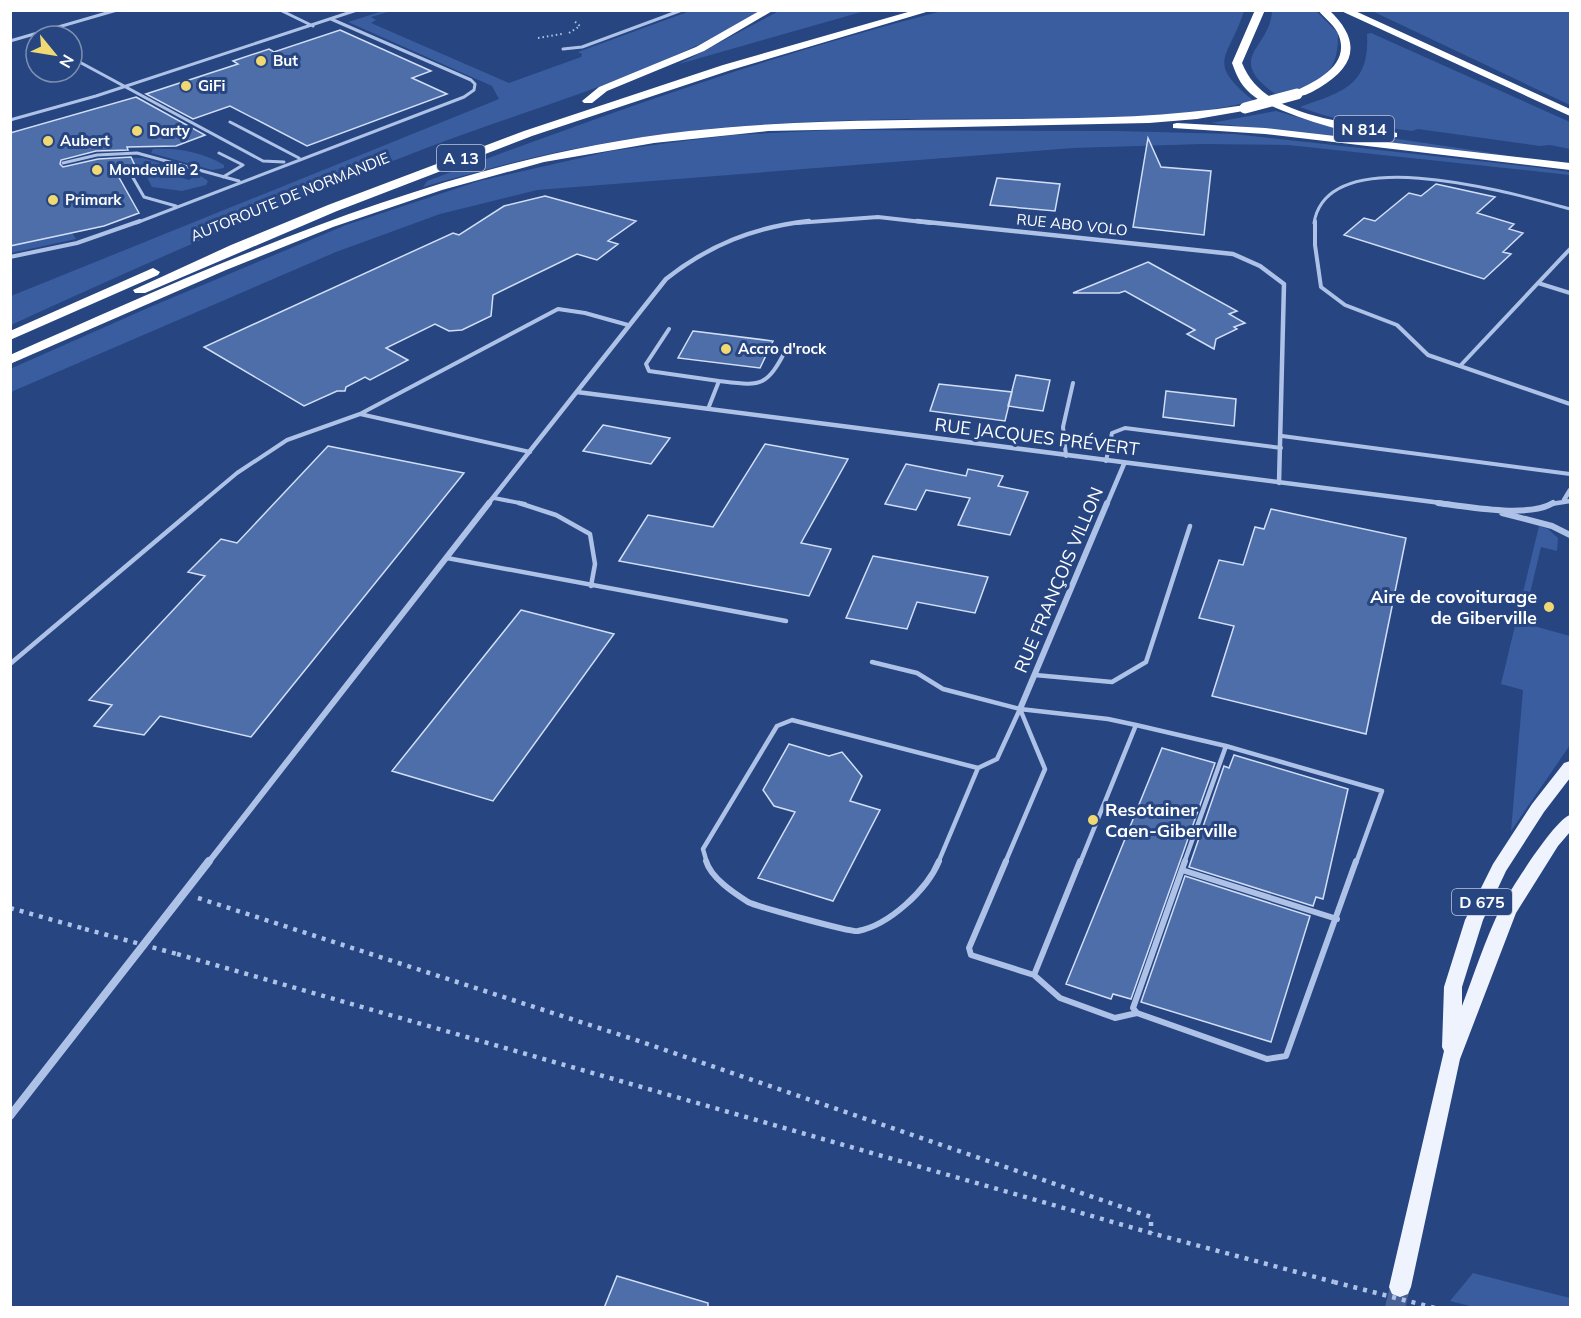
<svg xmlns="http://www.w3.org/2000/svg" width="1581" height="1318" font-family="Mulish,sans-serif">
	<rect width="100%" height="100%" fill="#264581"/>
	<path fill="#3a5d9f" d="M383,11H391L371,17L376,20L371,23L509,83L581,57L582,54L578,52L690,11H760C659,74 540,105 429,147C287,201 148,262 11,325V296L499,99L492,86L348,22Z
		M779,11H865L679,64Z
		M942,11H1244C1229,59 1204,61 1254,101C1151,126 1031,117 924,119C818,120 699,125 595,145C536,155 480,171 423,187L427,181C597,117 766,56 942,11Z
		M1272,11H1316L1338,33C1339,78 1317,85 1278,96C1222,57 1270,50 1272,11Z
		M1372,11H1570V105Z
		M1371,33L1570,122V149L1550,145L1540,146L1418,129L1412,131C1374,126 1335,121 1300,107C1342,92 1370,86 1367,34Z
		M1276,111L1351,132L1512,156L1211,123Z
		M834,130L1117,131L1234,134L1533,167L1570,172V175L1288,145L1203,144L1073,148L537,190L440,214L336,252L11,392L10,369L150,307L346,225L479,181L611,151L668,143L733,135Z
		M153,149C179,148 202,152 224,165V168L212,170L151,153Z
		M131,158H143L160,163L151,169L189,180L198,174L208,181L206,185L182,191L152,187L142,168H136Z
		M72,233L76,239L11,253L10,246Z
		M1539,526L1548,529L1558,538L1557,551L1541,547L1523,623L1570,636V745L1511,831L1523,690L1501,684Z
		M1473,1273L1570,1298V1307H1474L1450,1301Z"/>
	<path fill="#4e6eaa" stroke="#d1def5" stroke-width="1.5" d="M340,30L431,71L412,78L447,94L307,146L230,106L193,119L146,94L238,64L233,61L269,49L274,52Z
		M136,97L205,135L176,146L127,147L128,150L96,151L61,160L60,164L63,167L98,159L131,157L136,168L116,172L139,213L104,226L10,246V133Z
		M1148,138L1161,167L1211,171L1204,235L1133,227Z
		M997,178L1060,184L1055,211L990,205Z
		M1436,184L1495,197L1477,213L1514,224L1509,229L1523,233L1503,252L1511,254L1484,279L1344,235L1364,218L1375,221L1409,193L1421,196Z
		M545,196L636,221L608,241L618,244L597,260L577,254L493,295L491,316L462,330L449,331L435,324L386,348L408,360L370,380L365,377L346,387L345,391H337L304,406L204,347L453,233L459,235L504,206Z
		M1148,262L1237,311L1229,314L1245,323L1234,327L1237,329L1216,339L1214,349L1187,334L1195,330L1125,291L1119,293H1073Z
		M693,331L773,341L760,368L678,358Z
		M1016,375L1050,380L1043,411L1008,406Z
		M939,384L1012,392L1005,421L930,411Z
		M1166,391L1236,399L1234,426L1163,417Z
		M603,425L670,438L651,464L583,451Z
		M765,444L848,459L801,543L831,549L809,596L619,561L648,515L713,527Z
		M328,446L464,473L251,737L160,716L144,735L94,726L112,705L89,700L205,576L188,572L221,539L237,543Z
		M906,464L966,476L968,469L1003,476L998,486L1028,492L1010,535L958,525L970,498L926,490L916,510L885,504Z
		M1271,509L1406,538L1366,734L1212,696L1234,626L1199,618L1219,560L1243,565L1255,527L1264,529Z
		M873,556L988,577L975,613L917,602L907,629L846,618Z
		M521,610L614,634L493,801L392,771Z
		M789,744L829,756L842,752L862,776L850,801L880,810L833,901L758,878L795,812L774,806L763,790Z
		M1162,748L1215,763L1131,999L1113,994L1111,999L1066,984Z
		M1234,755L1348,789L1323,899L1316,897L1313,906L1189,867L1224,766L1229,768Z
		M1185,876L1310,916L1271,1042L1141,1002Z
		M617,1276L708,1303V1308H604Z"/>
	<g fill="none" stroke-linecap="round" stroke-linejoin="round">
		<path stroke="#476194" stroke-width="20" stroke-dasharray="20 10" stroke-linecap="butt" d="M1395,1308L1400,1287"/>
		<path stroke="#aec2e7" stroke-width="2" stroke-dasharray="1.5 3" stroke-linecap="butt" d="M569,33L580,26L573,20
			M538,38L562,34"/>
		<path stroke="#aec2e7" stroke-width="4.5" stroke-dasharray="4 6" stroke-linecap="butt" d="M198,898L633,1039L1151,1217V1233
			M10,908L85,929
			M177,954L1151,1233L1334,1282"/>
		<path stroke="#aec2e7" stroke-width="3" d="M280,10L313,26
			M10,41L117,10
			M563,49L582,47L682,10
			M72,58L263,161L284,162
			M10,120L96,96L357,10
			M230,122L299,158
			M219,153L243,165L223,177
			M63,163L97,155L137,153L239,181
			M132,176L144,197L176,206
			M136,223L464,97L474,90L475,84L471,80L331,19
			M1314,223C1328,138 1518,195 1570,209"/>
		<path stroke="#aec2e7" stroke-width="4" d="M1315,221V245L1321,287L1345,305L1397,325L1428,355L1570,404
			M10,257L77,243L140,221
			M1538,283L1570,293
			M669,329L646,364L649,371L719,381L708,409
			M1460,366L1570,249
			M719,381C762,386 766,388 787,348
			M360,414L530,452
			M1282,436L1570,474
			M1066,456L1063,427L1073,383
			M1106,461L1112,433L1125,428L1281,448
			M494,498L525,504
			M200,504L237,473L287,440L360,414L558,309L585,313L628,325"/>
		<path stroke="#aec2e7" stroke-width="4.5" d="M519,503L556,515L590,534L595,564L591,586
			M447,558L786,621
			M872,662L917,673L943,689L1020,709L997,759L978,768
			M10,664L201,503
			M1035,675L1112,682L1146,662L1190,526
			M1136,725L1226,746
			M1226,746L1382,791L1356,863
			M707,863L703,849L777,726L792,720L978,768
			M938,863L978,768
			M1005,863L1045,769L1020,709L1108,719L1136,725
			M1080,863L1136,725
			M1184,863L1226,746"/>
		<path stroke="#aec2e7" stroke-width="6" d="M706,861C711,878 734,893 748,902C756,906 852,933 858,931C889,925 927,890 939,861
			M1006,861L969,948L971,955L1034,975L1080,861
			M1185,861L1133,1008L1137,1013L1267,1059L1286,1056L1356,861
			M1182,870L1337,919
			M1034,975L1060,998L1115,1018L1137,1013"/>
		<path stroke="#aec2e7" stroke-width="4" d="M796,223L878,217L931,223"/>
		<path stroke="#aec2e7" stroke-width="4.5" d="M917,221L1233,254L1260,266L1284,284L1279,483
			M577,392L1449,504
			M1564,500L1570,490
			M488,504L666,279C709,245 754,227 809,221
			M1107,504L1124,464
			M1551,504L1570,501"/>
		<path stroke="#aec2e7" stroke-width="6" d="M1438,503C1467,507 1529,518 1553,503
			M1502,513L1552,526L1570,535
			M1020,709L1107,503
			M208,863L489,503"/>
		<path stroke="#aec2e7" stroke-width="8" d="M10,1116L209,861"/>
		<path fill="#eff3fd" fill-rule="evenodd" d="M1570,761V778L1544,812L1506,871L1483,920L1462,987V1006C1474,974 1485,941 1499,911C1508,893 1555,819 1570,815V832L1558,846L1516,913L1460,1059L1411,1287L1408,1294L1400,1297L1392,1294L1389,1287L1444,1051L1442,1047L1444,987L1465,920L1493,864L1532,804L1564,763Z"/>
		<path fill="#fff" fill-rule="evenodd" d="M761,10H774L704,51L607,91L592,103H584L582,101L599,87L696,47Z
			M915,10H933L731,70L532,136L337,211L145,293H135L133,290L231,245L328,205L524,131L723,65Z
			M1255,10H1265L1242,63C1264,119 1347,120 1397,133V137C1371,143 1277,113 1255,97C1242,88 1237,77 1232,63Z
			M1318,10H1329C1361,40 1357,66 1319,88C1312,92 1302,98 1293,96V92C1315,82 1350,66 1339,36C1335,25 1325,19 1318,10Z
			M1339,10H1353L1570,109V116Z
			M1245,105L1249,106V110L1197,119L1149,123L768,131L654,143L544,162L442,190L333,227L226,270L10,364V355C230,258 448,158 689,131C799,119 911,120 1022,119C1096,118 1171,117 1245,105Z
			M1177,123L1265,128L1570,163V170L1265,134L1173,128V124Z
			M153,268L160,272L158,275L10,340V331Z"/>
		<path stroke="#aec2e7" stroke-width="4.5" stroke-dasharray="4 6" stroke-linecap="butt" d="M85,929L177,954
			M1334,1282L1435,1308"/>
		<path stroke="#fff" stroke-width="11" d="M1245,108L1297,94"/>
	</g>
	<g fill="#f0d873" stroke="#264581" stroke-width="2">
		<circle cx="261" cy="61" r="6"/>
		<circle cx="186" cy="86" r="6"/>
		<circle cx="137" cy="131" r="6"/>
		<circle cx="48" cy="141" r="6"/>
		<circle cx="97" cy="170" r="6"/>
		<circle cx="53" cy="200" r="6"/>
		<circle cx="726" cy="349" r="6"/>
		<circle cx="1549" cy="607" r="6"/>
		<circle cx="1093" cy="820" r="6"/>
	</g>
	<g text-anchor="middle" stroke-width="6" stroke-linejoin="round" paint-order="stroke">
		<g font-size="15" font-weight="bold" fill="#fff" stroke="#264581" text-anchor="start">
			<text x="273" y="66">But</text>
			<text x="198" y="91">GiFi</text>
			<text x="149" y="136">Darty</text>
			<text x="60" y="146">Aubert</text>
			<text x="109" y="175">Mondeville 2</text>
			<text x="65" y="205">Primark</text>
			<text x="738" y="354">Accro d'rock</text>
		</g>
		<g font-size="15" fill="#fff" stroke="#264581">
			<text transform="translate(290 197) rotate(-22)" y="5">AUTOROUTE DE NORMANDIE</text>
			<text transform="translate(1072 225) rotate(6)" y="5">RUE ABO VOLO</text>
		</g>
		<g fill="#264581" stroke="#bec7d9" stroke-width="1.5">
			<rect x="1334" y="116" width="60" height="26" rx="4.5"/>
			<rect x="437" y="145" width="48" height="26" rx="4.5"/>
			<rect x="1452" y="889" width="60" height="26" rx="4.5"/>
		</g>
		<g font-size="16" font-weight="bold" fill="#fff">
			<text x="1364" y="135">N 814</text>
			<text x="461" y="164">A 13</text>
			<text x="1482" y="908">D 675</text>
		</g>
		<g font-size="18" fill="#fff" stroke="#264581">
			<text transform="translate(1037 437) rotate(7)" y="6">RUE JACQUES PRÉVERT</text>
			<text transform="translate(1059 580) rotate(-67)" y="6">RUE FRANÇOIS VILLON</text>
		</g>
		<g font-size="18" font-weight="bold" fill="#fff" stroke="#264581" text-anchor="end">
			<text x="1537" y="603">Aire de covoiturage<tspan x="1537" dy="21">de Giberville</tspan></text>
			<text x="1105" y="816" text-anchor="start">Resotainer<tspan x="1105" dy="21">Caen-Giberville</tspan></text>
		</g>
	</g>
	<rect width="1581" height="1318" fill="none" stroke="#ffffff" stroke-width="24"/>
	<g transform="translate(54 54) rotate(120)"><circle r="28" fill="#264581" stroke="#7d8fb3" stroke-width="1.5"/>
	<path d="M0-4.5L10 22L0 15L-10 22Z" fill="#f0d873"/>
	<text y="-9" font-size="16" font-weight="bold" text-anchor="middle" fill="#ffffff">N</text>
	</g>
</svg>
